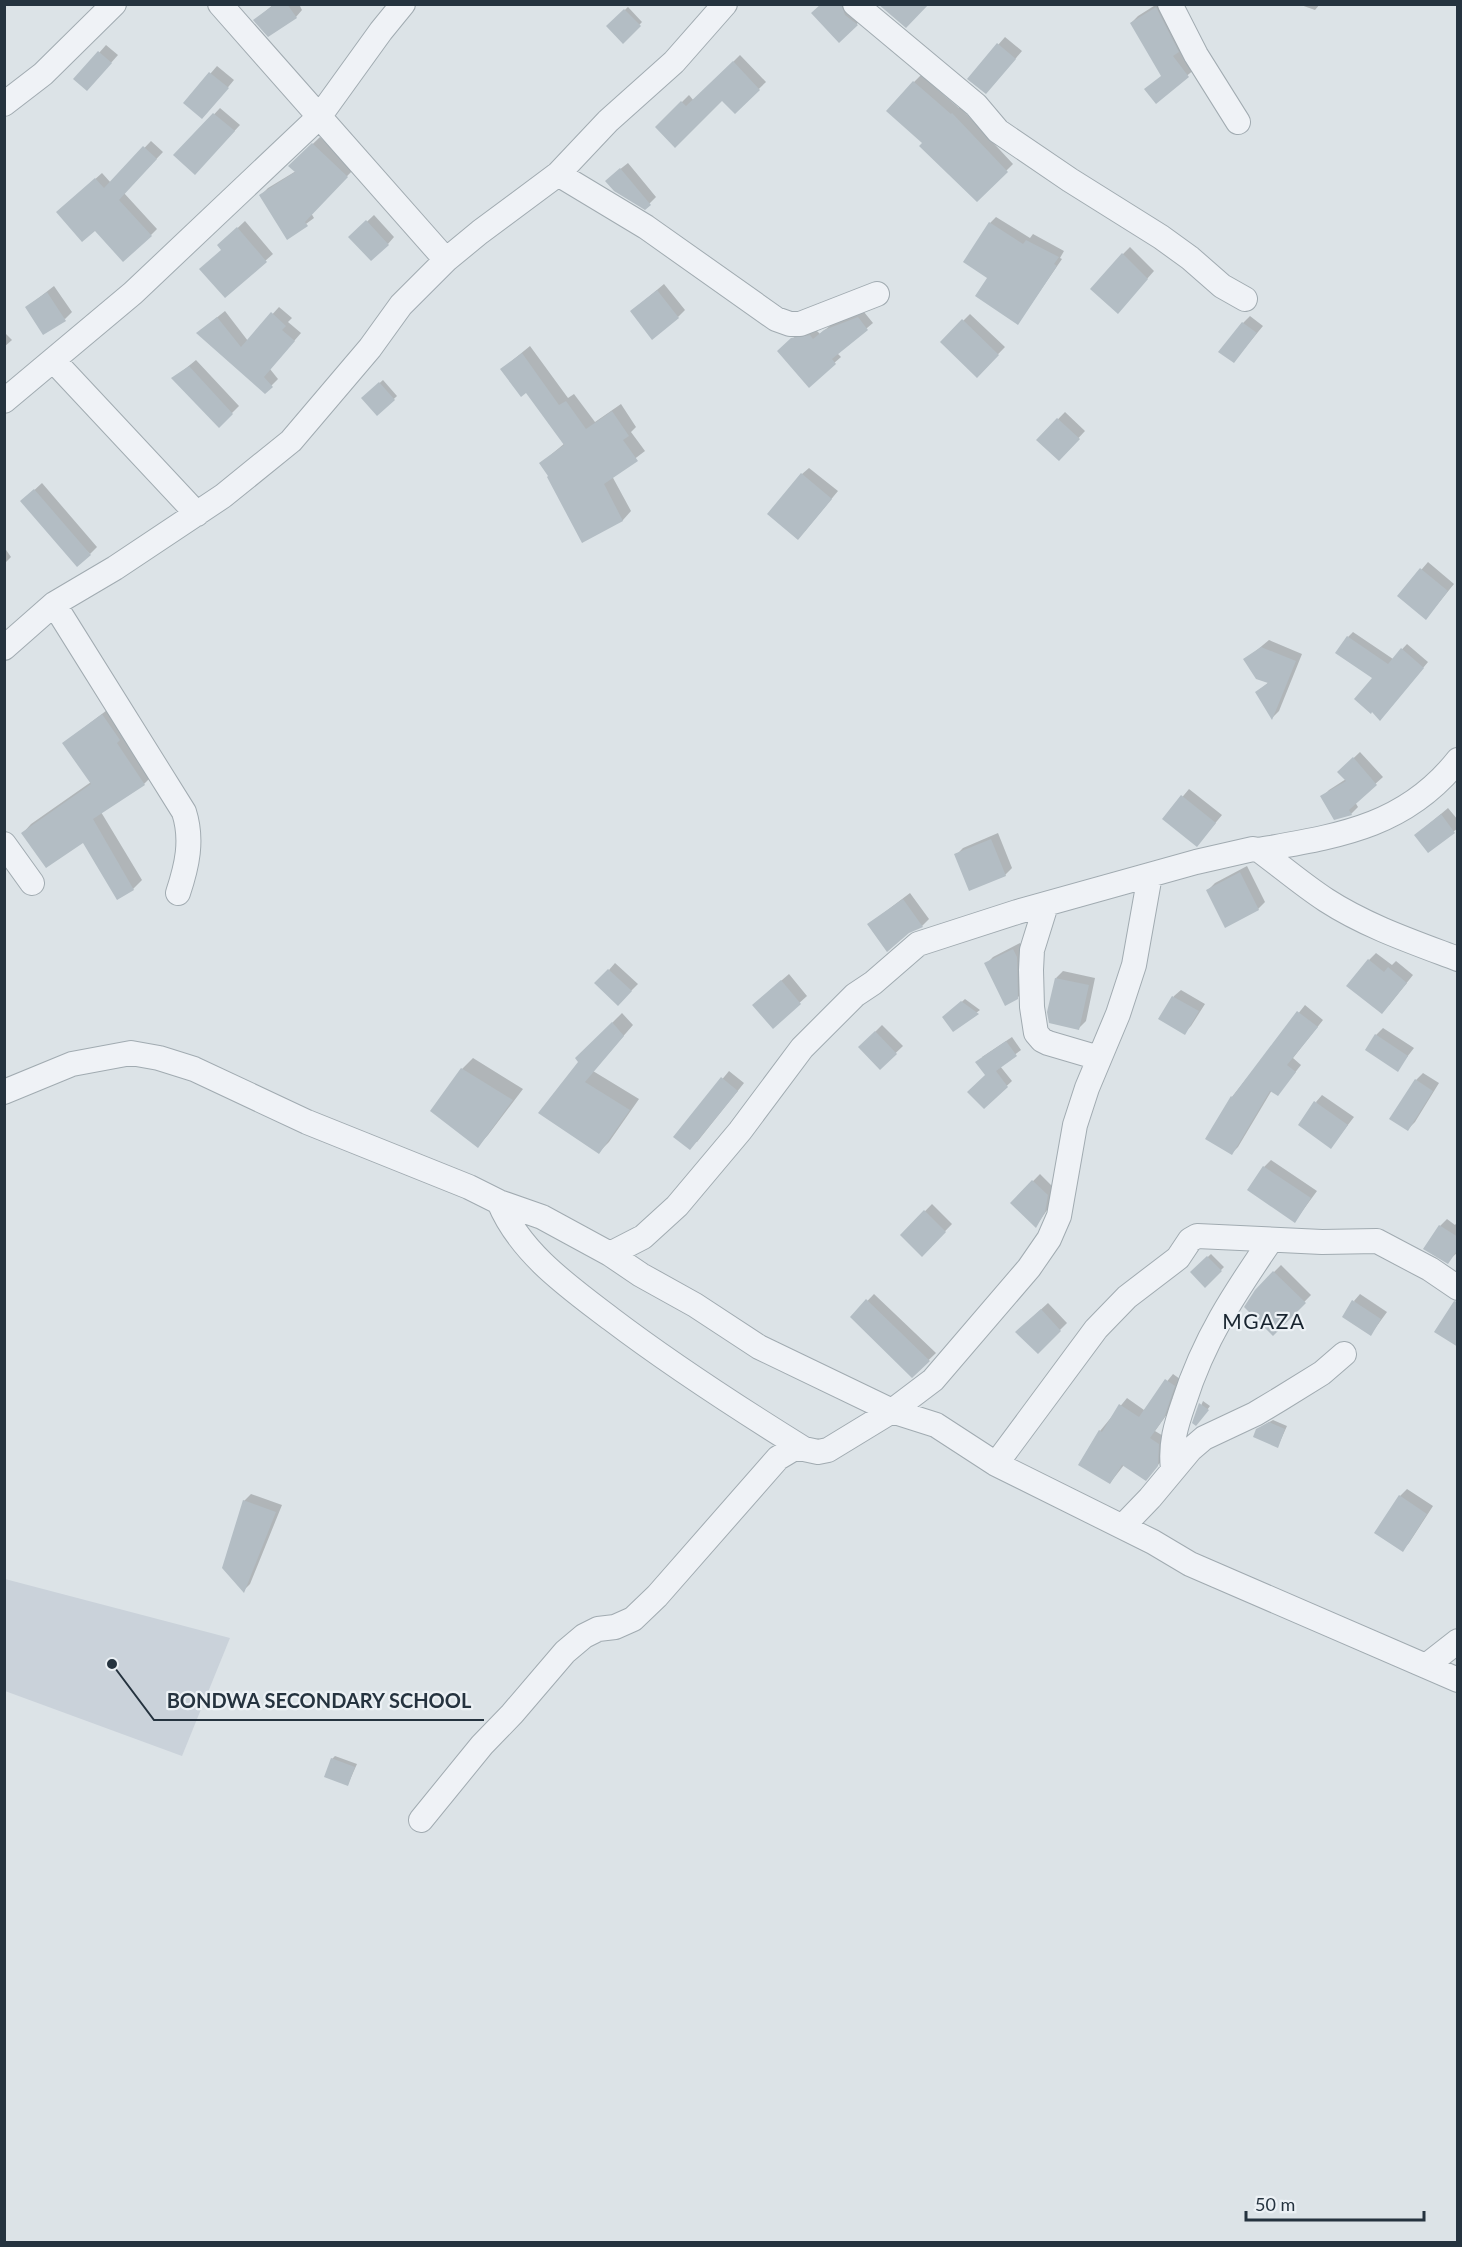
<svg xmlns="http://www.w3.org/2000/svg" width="1462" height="2247" font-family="Lato,sans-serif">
	<rect width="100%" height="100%" fill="#dce3e7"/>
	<path fill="#cad2da" d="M5,1579L230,1638L182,1756L5,1691Z"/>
	<path fill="#0003" d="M274,4H299L302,10L296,17L255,20Z
		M822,4H851L864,17L839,41Z
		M1157,4H1165L1185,44L1179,49L1195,69L1156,101L1163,75L1131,23L1138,16Z
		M1298,4H1320L1315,10Z
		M628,7L642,22L623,42L608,26Z
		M1005,37L1022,51L992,86L969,78Z
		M106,45L118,55L94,82L76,79Z
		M740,55L766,82L735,112L722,99L657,127L689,95L694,101Z
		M217,66L234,80L209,110L185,103Z
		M921,75L959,108L960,107L1013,164L977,200L924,143L914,82Z
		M220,108L240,125L201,167L176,155Z
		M320,137L354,169L311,213L314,218L287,238L261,195L268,188L296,171L290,166Z
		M151,141L163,152L124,193L157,229L151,235L95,228L65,206L102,173L111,183Z
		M628,163L656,197L649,204L614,174Z
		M374,215L394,237L388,244L351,237Z
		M996,217L1030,238L1033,234L1064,251L1060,258L1062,259L1018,323L989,277L990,223Z
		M245,221L273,254L225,296L222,250L226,239Z
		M1130,247L1154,271L1124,305L1123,254Z
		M664,284L685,310L678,317L639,305Z
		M54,286L72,312L65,319L27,307Z
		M279,307L292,318L288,322L301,333L270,369L278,379L265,392L205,327L225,311L248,341Z
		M864,312L873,323L837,353L841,357L809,385L779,351L799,333L816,330L820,334L832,324Z
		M970,314L1005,347L977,376L942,342Z
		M1250,316L1263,326L1234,361L1243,323Z
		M4,332L12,340L4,347Z
		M530,346L568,398L574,394L595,422L621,404L636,427L631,432L645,451L612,476L631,511L623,520L583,541L550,476L541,463L565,443L526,391L502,369Z
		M196,360L239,406L219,426L174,378Z
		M383,380L397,396L378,414L363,398Z
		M1065,412L1085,431L1059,459L1038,440Z
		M809,468L838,491L805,531L802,474Z
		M42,483L97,547L90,554L29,495Z
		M4,547L11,557L4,564Z
		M1428,562L1454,584L1432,611L1399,596Z
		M1353,632L1393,659L1407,644L1428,662L1385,714L1375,678L1348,637Z
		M1269,640L1302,654L1279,711L1273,717L1257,692L1269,682L1245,660Z
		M111,707L152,776L144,784L101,812L142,880L133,889L83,840L23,833L31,824L91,782L64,743Z
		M1360,752L1383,777L1355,802L1358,807L1351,814L1322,797L1329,790L1346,779L1339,772Z
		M1189,789L1222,815L1203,838L1164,819Z
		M1448,808L1458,820V828L1429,851L1416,835Z
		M998,833L1012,868L1005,875L956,855L963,848Z
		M1247,866L1265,902L1258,909L1208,890L1215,883Z
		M910,893L929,919L922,926L908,932L869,924Z
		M1020,943L1024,949V991L1017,998L986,964L993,957Z
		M1376,953L1392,965L1396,961L1413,975L1389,1005L1369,960Z
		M615,963L638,984L618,1004L609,970Z
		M1063,971L1095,978L1086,1021L1079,1028L1056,978Z
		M789,974L807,996L773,1027L761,998Z
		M1181,990L1205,1004L1191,1026L1184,1033L1160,1019L1174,996Z
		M965,999L980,1010L953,1030L944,1018Z
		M1305,1005L1323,1020L1293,1058L1301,1065L1278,1094L1272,1090L1238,1147L1232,1153V1097Z
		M622,1013L633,1025L593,1071L639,1099L609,1142L599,1152L580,1062L577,1058Z
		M882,1025L903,1046L880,1068L860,1047Z
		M1383,1028L1414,1048L1397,1070L1376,1035Z
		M1012,1037L1021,1050L1000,1066L1012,1081L984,1107L987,1075L982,1057Z
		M473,1058L523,1089L488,1135L478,1146L462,1069Z
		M729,1071L744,1083L697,1142L675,1137Z
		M1423,1073L1439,1083L1415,1122L1408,1129L1416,1080Z
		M1322,1095L1354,1117L1331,1147L1316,1102Z
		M1271,1160L1317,1191L1295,1221L1264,1167Z
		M1040,1174L1054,1188L1052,1203L1036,1226L1012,1203Z
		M932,1204L952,1224L922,1255L902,1235Z
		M1447,1219L1455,1225L1458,1221V1252L1447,1262L1440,1226Z
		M1211,1254L1224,1267L1205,1286L1192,1272Z
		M1281,1265L1311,1295L1273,1334L1256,1290Z
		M874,1294L936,1353L912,1376L852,1317Z
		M1360,1294L1387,1312L1371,1334L1354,1301Z
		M1048,1303L1067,1323L1038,1352L1024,1325Z
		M1173,1374L1180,1379L1170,1410L1155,1431L1165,1437L1164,1458L1152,1472L1124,1465L1110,1483L1100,1431L1127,1398L1144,1410Z
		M1203,1401L1210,1406L1199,1421L1194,1422Z
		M1273,1420L1287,1426L1278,1446L1261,1427Z
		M1407,1489L1433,1506L1409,1543L1402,1550L1400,1496Z
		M251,1494L282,1505L250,1584L244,1590V1501Z
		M335,1756L357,1764L348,1784L332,1759Z"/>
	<path fill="#b3bdc4" d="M275,4H287L297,18L268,37L253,20Z
		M821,4H841L845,15L858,25L839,43L811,13Z
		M878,4H929L906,28Z
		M1156,7L1179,52L1173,56L1189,77L1156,104L1144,89L1161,76L1130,23Z
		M624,9L641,26L623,44L606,26Z
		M997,43L1016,59L986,94L967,79Z
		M98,51L112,63L87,91L73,79Z
		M733,61L760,90L735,114L722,101L675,148L655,127L681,101L686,106Z
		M209,72L229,88L202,119L183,103Z
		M913,81L951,114L952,113L1008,172L977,202L919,146L922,143L886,111Z
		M213,113L235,131L195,175L173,155Z
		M312,143L348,177L305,222L308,226L287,240L259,195L295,172L288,166Z
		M143,146L157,159L119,200L152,236L123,262L95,231L82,242L56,212L95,178L104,188Z
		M620,168L651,205L645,210L614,191L605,181Z
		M366,220L389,245L371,261L348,237Z
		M989,222L1023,244L1026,240L1059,257L1054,264L1057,266L1018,325L975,296L987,278L963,262Z
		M237,227L267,262L225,298L199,269L221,250L217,245Z
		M1122,253L1148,279L1118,314L1090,289Z
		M657,290L679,318L652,340L630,311Z
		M47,292L66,321L43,335L25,307Z
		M271,312L286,326L282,330L295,341L264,377L273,387L265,394L196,333L217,317L241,347Z
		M858,317L868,330L832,359L836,364L809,388L777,351L791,338L810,335L813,339L824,330Z
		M962,319L999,355L977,378L940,342Z
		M1242,322L1257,333L1234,363L1218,352Z
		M522,353L559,405L566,401L586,429L612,411L629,436L623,440L638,461L604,484L623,521L582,543L547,477L548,476L539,463L564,445L526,393L521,397L500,369Z
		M189,366L233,414L219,428L171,378Z
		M379,382L395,400L377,416L361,398Z
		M1057,418L1080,439L1059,461L1036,440Z
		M801,473L832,499L798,540L767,514Z
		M34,489L91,555L77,567L20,501Z
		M1420,568L1448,591L1426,620L1397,596Z
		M1347,636L1388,664L1401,648L1424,668L1380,721L1372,712L1371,714L1354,699L1372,678L1335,653Z
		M1261,647L1296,661L1272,720L1255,692L1268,683L1256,679L1243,659Z
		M102,714L120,740L117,743L145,785L93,819L134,890L117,900L83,843L46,868L21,833L91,784L62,743Z
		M1353,757L1377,785L1349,810L1352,815L1334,820L1320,796L1346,781L1337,772Z
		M1181,795L1216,823L1197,847L1162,819Z
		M1441,814L1455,833L1428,853L1414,835Z
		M991,839L1006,876L969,891L954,854Z
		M1240,872L1259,910L1225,928L1206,890Z
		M903,899L923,927L909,933L887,952L867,924Z
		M1013,949L1017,957L1018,999L1005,1006L984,963Z
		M1368,959L1384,972L1388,967L1407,983L1382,1014L1346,986Z
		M608,969L632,991L618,1006L594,983Z
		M1055,978L1089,985L1079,1030L1049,1023L1047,1012Z
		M781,980L801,1004L773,1029L752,1005Z
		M1172,996L1199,1011L1185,1035L1158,1019Z
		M961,1001L979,1014L953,1032L942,1017Z
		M1297,1011L1318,1027L1287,1065L1296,1072L1278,1096L1270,1091L1232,1155L1205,1139L1231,1096L1232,1097Z
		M612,1022L624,1036L585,1082L630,1110L599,1154L538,1113L578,1062L575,1058Z
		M875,1031L897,1054L880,1070L858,1047Z
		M1375,1034L1408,1056L1398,1072L1365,1050Z
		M1006,1041L1017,1056L996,1071L1008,1087L984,1109L967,1092L985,1075L975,1062Z
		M461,1068L513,1100L478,1148L430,1111Z
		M721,1077L738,1091L690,1150L673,1137Z
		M1415,1079L1433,1091L1408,1131L1389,1119Z
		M1314,1101L1348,1125L1331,1149L1298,1125Z
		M1263,1166L1311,1198L1295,1223L1247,1190Z
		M1032,1180L1048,1195L1045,1212L1036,1228L1010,1203Z
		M924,1210L946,1232L922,1257L900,1235Z
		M1439,1225L1458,1237V1249L1448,1264L1423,1249Z
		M1207,1256L1222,1271L1205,1288L1190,1272Z
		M1273,1271L1306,1303L1273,1336L1244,1307L1255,1290Z
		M866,1299L930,1361L912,1378L850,1317Z
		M1352,1300L1381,1319L1371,1336L1342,1317Z
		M1454,1301L1458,1302V1347L1434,1332Z
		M1041,1309L1061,1331L1038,1354L1015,1332Z
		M1165,1379L1175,1386L1164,1418L1150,1438L1159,1444L1158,1466L1146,1481L1122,1465L1110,1484L1078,1465L1099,1430L1102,1432L1119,1404L1139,1417Z
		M1199,1403L1209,1410L1196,1426L1192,1423Z
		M1269,1422L1285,1429L1278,1448L1253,1437L1256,1429Z
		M1399,1495L1427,1514L1403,1552L1374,1533Z
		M243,1500L276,1512L244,1593L222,1568Z
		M331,1758L355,1767L348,1786L324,1777Z"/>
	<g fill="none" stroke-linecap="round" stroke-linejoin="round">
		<g stroke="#a1abb1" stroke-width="26">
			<path id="minor" d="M220,4L446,260
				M855,4L976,105L998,131L1070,180L1161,237L1190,258L1222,286L1245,299
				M1170,4L1196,55L1238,122
				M4,104L43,74L114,4
				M558,174L646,227L776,319L790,324H800L877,294
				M54,361L197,514
				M4,401L133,293L319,117L381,31L403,4
				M54,604L184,812C193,840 187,866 178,893
				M4,648L54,604L115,568L223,496L291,441L370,348L401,305L446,260L480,232L558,174L608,121L674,62L725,4
				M4,844L32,883
				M1259,850C1338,836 1405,827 1458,760
				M1046,905L1032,950L1031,970L1032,1007L1036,1033L1042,1040L1048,1043L1099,1058
				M4,1092L72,1064L131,1053L159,1058L194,1069L307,1122L469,1187L499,1202L542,1217L610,1254L641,1275L695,1305L759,1347L892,1411L936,1425L996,1464L1153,1542L1190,1564L1458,1680
				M499,1202C520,1253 569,1287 611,1319C673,1366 738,1408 804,1449L818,1452L828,1450L892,1411L933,1380L1029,1268L1049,1239L1059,1216L1075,1125L1087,1088L1118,1014L1134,965L1150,875
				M610,1254L643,1237L677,1206L740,1131L802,1048L855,995L873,983L918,944L1017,912L1196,862L1253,849L1259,850C1282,867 1303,885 1326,900C1366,926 1413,942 1458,959
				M996,1464L1096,1329L1127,1297L1178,1258L1190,1240L1197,1236L1322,1242L1377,1241L1430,1269L1458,1288
				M1173,1469C1170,1444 1176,1425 1184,1402C1204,1339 1234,1294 1271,1240
				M1123,1526L1150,1498L1190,1450L1204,1438L1255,1414L1280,1399L1322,1373L1344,1354
				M1426,1666L1458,1641
				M421,1820L482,1745L512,1714L565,1652L584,1636L598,1629L615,1627L633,1619L657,1596L778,1458L793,1449H804"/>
		</g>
		<use href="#minor" stroke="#eff2f6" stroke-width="24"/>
	</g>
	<g text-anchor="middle" stroke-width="4.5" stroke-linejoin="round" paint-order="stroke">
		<g font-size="21" letter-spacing="1.5" fill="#18242f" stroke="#ecf1f5">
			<text x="1264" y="1329">MGAZA</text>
		</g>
	</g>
	<path fill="none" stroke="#25333f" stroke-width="2" d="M112 1664L154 1720H484"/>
	<circle fill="#25333f" stroke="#ecf1f5" stroke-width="2" cx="112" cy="1664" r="6"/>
	<g font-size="20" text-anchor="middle" font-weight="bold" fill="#25333f" stroke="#ecf1f5" stroke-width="4.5" stroke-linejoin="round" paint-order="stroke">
		<text x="319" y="1708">BONDWA SECONDARY SCHOOL</text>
	</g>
	<rect width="1462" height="2247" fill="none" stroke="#25333f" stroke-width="12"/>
	<path d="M1246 2211v9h178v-9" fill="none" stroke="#25333f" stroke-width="3"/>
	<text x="1255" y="2211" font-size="18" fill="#25333f" stroke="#ecf1f5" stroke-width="4.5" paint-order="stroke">50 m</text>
</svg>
